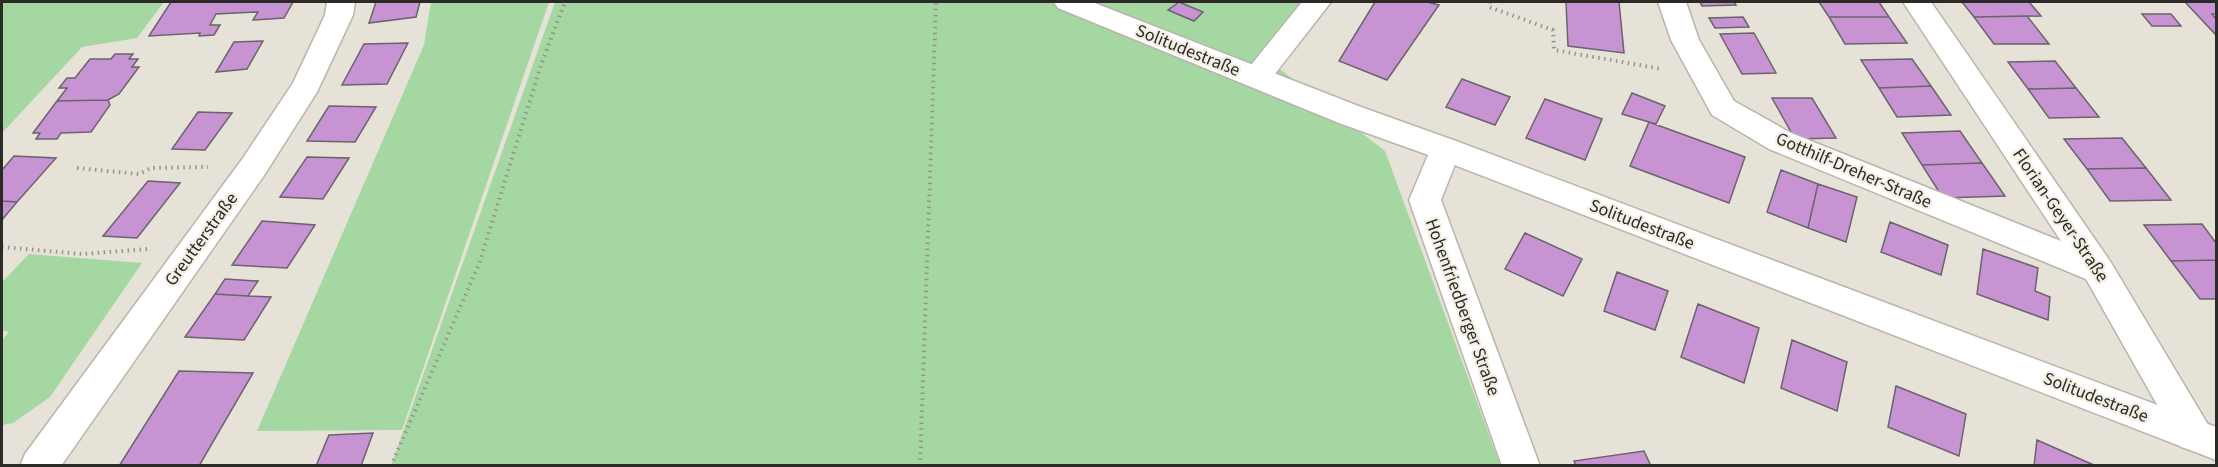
<svg xmlns="http://www.w3.org/2000/svg" width="2218" height="467" font-family="'Source Sans 3',sans-serif">
	<rect width="100%" height="100%" fill="#e6e2d7"/>
	<path fill="#a4d7a1" d="M3,2H164L137,38L82,47L2,133Z
		M431,2H549L402,430L257,431L424,45Z
		M555,2H1303L1263,56L1385,151L1500,465L391,466Z
		M29,254L142,263L50,397L13,423L2,425V340L9,332L2,330V282Z"/>
	<path fill="#c893d3" stroke="#6a646c" stroke-width="1.5" d="M171,2H293L284,18L253,20L258,12L216,14L210,25H220L214,35L199,36L200,33L149,36Z
		M376,2H420L416,17L369,23Z
		M1179,2L1203,12L1194,21L1168,10Z
		M1375,2H1427L1439,5L1387,80L1339,61Z
		M1566,2H1619L1624,53L1568,46Z
		M1700,2H1734L1736,5L1702,6Z
		M1819,2H1879L1889,17H1829Z
		M1962,2H2029L2041,16L1974,17Z
		M2185,2H2216V14H2212L2216,19V35Z
		M2142,14H2171L2181,26H2152Z
		M2027,16L2049,44H1994L1974,17Z
		M1743,17L1749,27L1715,28L1709,18Z
		M1829,17H1889L1907,43L1845,44Z
		M1754,33L1776,73L1742,74L1720,34Z
		M263,41L247,69L216,72L234,42Z
		M408,43L387,84L342,85L364,44Z
		M115,54H133L129,59H138L132,67H139L119,94L108,100L57,101L67,88H59L67,78H75L90,59H111Z
		M1912,59L1931,86L1879,88L1861,60Z
		M2055,61L2076,88L2028,89L2008,62Z
		M1462,79L1510,97L1495,125L1446,107Z
		M1931,86L1951,115L1897,117L1879,88Z
		M2076,88L2099,117L2049,118L2028,89Z
		M1632,93L1665,106L1656,124L1622,114Z
		M1772,98H1812L1836,138L1795,139Z
		M1545,99L1602,119L1585,160L1526,138Z
		M108,100L110,105L91,132L61,133L57,139H36L40,133H33L57,101Z
		M329,106L376,107L355,142L307,141Z
		M198,112L232,113L205,150L172,149Z
		M1649,122L1745,157L1729,203L1630,166Z
		M1960,131L1982,163L1922,165L1902,133Z
		M2122,138L2146,168L2087,169L2064,139Z
		M14,156L56,158L17,202L2,201V170Z
		M307,157L349,158L323,199L280,197Z
		M1982,163L2005,196L1943,198L1922,165Z
		M2146,168L2171,200L2110,201L2087,169Z
		M1781,170L1818,184L1808,228L1767,212Z
		M148,181L180,183L137,238L103,236Z
		M1818,184L1857,197L1846,242L1808,228Z
		M2,201L17,202L2,220Z
		M262,221L315,225L287,268L232,265Z
		M1890,222L1948,245L1941,275L1881,252Z
		M2202,224L2216,243V260L2171,261L2144,225Z
		M1525,233L1582,259L1563,296L1505,269Z
		M1983,249L2038,268L2035,291L2050,297L2048,320L1977,294Z
		M2216,260V299H2200L2171,261Z
		M1617,272L1668,291L1655,330L1604,311Z
		M225,279L258,281L248,296L215,294Z
		M215,294L248,296L271,297L244,340L185,337Z
		M1698,304L1759,328L1744,383L1681,357Z
		M1792,340L1847,362L1837,411L1781,388Z
		M179,371L253,373L199,466H119Z
		M1896,386L1966,414L1959,456L1888,427Z
		M373,433L361,466H316L329,435Z
		M2037,440L2096,466H2034Z
		M1644,451L1651,466H1576L1574,461Z"/>
	<g fill="none" stroke-linecap="round" stroke-linejoin="round">
		<g stroke="#b9b5aa" stroke-width="3">
			<path id="minor" d="M327,2H355L353,15L317,92L265,174L61,466H20L25,454L243,158L293,83L325,15Z
				M1302,2H1331L1267,84L1257,87L1247,84L1242,77L1247,70Z
				M1658,2H1686L1699,40L1734,101L1791,133L2061,241L1903,2H1931L2110,261L2207,423L2213,435L2207,447L2194,451L2181,447L2086,279L1769,149L1712,115L1671,40Z
				M1445,138L1456,141L1461,149L1441,200L1540,466H1502L1409,200L1434,141Z"/>
		</g>
		<g stroke="#b9b5aa" stroke-width="3">
			<path id="secondary" d="M1054,2H1092L1361,107L1456,141L2216,427V460L1434,157L1339,123L1058,8Z"/>
		</g>
		<path stroke="#97948c" stroke-width="4" stroke-dasharray="1.5 4.5" stroke-linecap="butt" d="M1490,2L1489,7L1553,30L1554,50L1662,69
			M77,168L139,174L151,168L208,167
			M2,247L82,254L148,249
			M391,466L479,264L542,62L565,2
			M920,466L936,2"/>
		<use href="#minor" fill="#fff" fill-rule="evenodd"/>
		<use href="#secondary" fill="#fff" fill-rule="evenodd"/>
	</g>
	<g text-anchor="middle" stroke-width="4.5" stroke-linejoin="round" paint-order="stroke">
		<g font-size="18" fill="#2c2a26" stroke="#f3efe4">
			<text transform="translate(1188 50) rotate(22)" y="6">Solitudestraße</text>
			<text transform="translate(1854 170) rotate(23)" y="6">Gotthilf-Dreher-Straße</text>
			<text transform="translate(2061 215) rotate(56)" y="6">Florian-Geyer-Straße</text>
			<text transform="translate(1642 224) rotate(21)" y="6">Solitudestraße</text>
			<text transform="translate(201 239) rotate(-54)" y="6">Greutterstraße</text>
			<text transform="translate(1463 307) rotate(70)" y="6">Hohenfriedberger Straße</text>
			<text transform="translate(2096 397) rotate(21)" y="6">Solitudestraße</text>
		</g>
	</g>
	<rect width="2218" height="467" fill="none" stroke="#2c2a26" stroke-width="6"/>
</svg>
